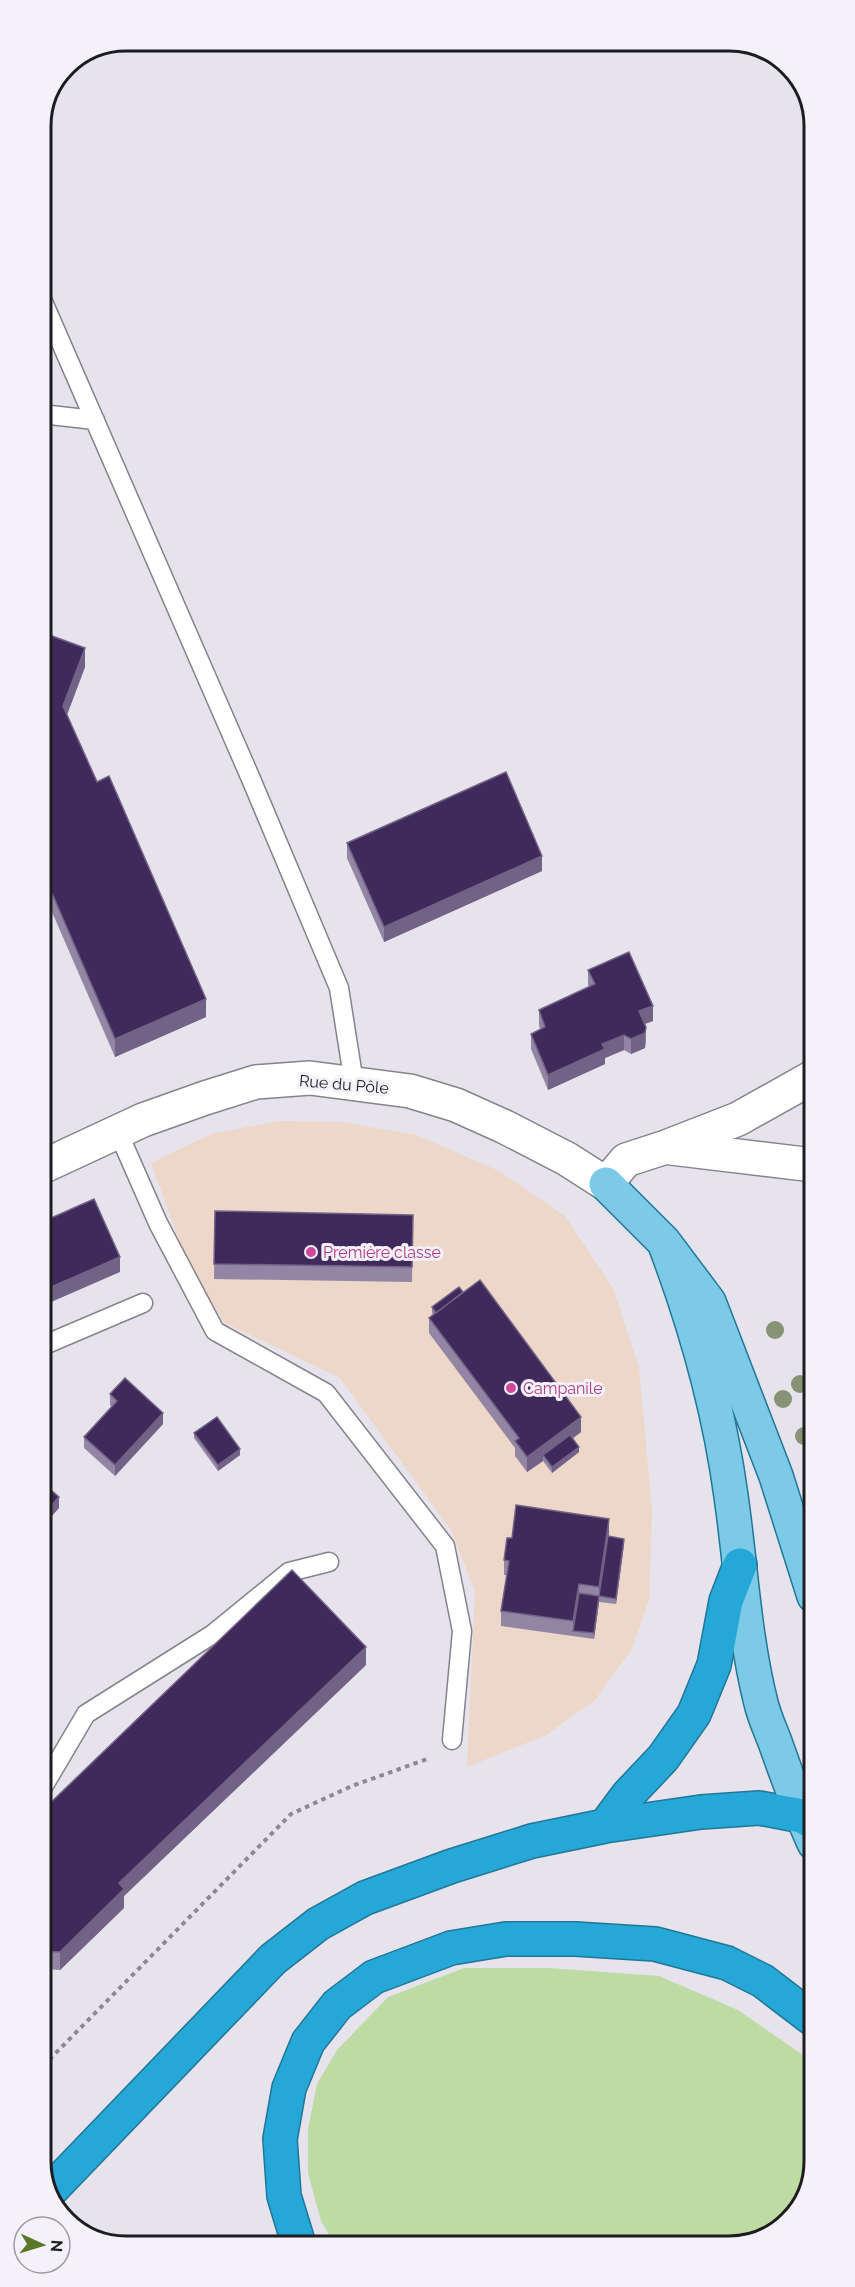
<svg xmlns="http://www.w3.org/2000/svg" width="855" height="2287" font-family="Raleway,sans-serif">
	<rect width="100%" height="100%" fill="#e6e3ec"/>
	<path fill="#ecd7c9" d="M278,1121L343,1122L416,1135L499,1171L565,1216L613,1288L639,1367L652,1511L649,1600L631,1650L595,1700L546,1735L467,1767L475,1591L451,1530L340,1378L225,1323L188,1265L151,1163L211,1134Z"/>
	<path fill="#bedba3" d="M464,1968H549L659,1976L738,2010L813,2062L814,2161L797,2213L751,2243L335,2245L321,2221L308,2173V2129L317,2084L337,2050L388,1997Z"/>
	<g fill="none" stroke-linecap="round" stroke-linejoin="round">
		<g stroke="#86838b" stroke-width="21">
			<path id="lane" d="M41,297L251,779L339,988L354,1083
				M41,414L95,420
				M118,1132L158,1223L215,1331L326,1393L445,1546L462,1631L452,1740
				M42,1346L143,1303
				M43,1787L86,1714L213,1634L289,1572L329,1562"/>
		</g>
		<g stroke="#86838b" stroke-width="36">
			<path id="secondary" d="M671,1148L813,1165
				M42,1167L143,1120L205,1098L256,1082L310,1078L410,1091L456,1105L505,1127L567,1159L606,1184L626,1160L666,1147L738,1119L813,1077"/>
		</g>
		<g stroke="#227697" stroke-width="36">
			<path id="primary" d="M606,1184L664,1242L709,1302L776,1476L814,1596
				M664,1242C696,1326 719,1408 731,1496C741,1565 744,1636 761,1703C764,1716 770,1729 775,1742C787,1776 799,1810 814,1843"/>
		</g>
		<g stroke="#227697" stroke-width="36">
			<path id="highway" d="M605,1826L628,1795L663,1758L694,1714L714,1665L726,1601L740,1565
				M49,2192L273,1959L318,1924L365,1898L452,1866L532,1841L605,1826L701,1812L759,1808L802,1816L814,1823
				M299,2245L284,2196L280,2139L289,2088L308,2042L337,2005L374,1977L451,1948L506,1939H575L655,1944L727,1963L763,1981L814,2020"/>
		</g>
		<path stroke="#8c8a90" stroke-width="4" stroke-dasharray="4.5 4.5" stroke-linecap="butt" d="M43,2066L291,1814L352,1786L430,1758"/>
		<use href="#lane" stroke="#fff" stroke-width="18"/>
		<use href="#secondary" stroke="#fff" stroke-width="33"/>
		<use href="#primary" stroke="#7ccae7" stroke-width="33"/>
		<use href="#highway" stroke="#25a7d7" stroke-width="33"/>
	</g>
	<g fill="#869375">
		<circle cx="775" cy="1330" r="9"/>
		<circle cx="800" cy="1384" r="9"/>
		<circle cx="783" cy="1399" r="9"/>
		<circle cx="804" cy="1436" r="9"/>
	</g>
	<path fill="#9386a4" d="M41,632L85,667L67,715L206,1017L115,1057L42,889Z
		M347,843L542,871L384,942L347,858Z
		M588,970L653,1021L645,1024L646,1042L645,1048L631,1054L624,1050L605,1058V1064L548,1090L531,1049V1034L540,1029L539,1025V1010L589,987L588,985Z
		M215,1211L413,1215L412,1282L214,1279Z
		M432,1307L581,1432L573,1438L579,1452L552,1473L543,1461L527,1472L515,1456V1448L429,1333V1318L434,1315L432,1313Z
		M110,1394L163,1424L115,1476L84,1448V1437L112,1407L110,1405Z
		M194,1433L240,1455L218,1471L194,1438Z
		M609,1534L608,1536L624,1544L616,1604L599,1602L594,1639L501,1626V1611L507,1575H504V1560L512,1538Z
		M366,1665L124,1896V1908L60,1970L43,1969V1810Z"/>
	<path fill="#726286" d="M85,648V667L63,725V706Z
		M542,856V871L384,942V927Z
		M206,999V1017L115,1057V1039Z
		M653,1006V1021L639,1026V1011Z
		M646,1027L645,1048L631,1054V1039Z
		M624,1035V1050L605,1058V1064L548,1090V1075L602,1044Z
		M120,1257V1272L42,1306V1291Z
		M163,1413V1424L115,1476V1465Z
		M581,1417V1432L545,1459L543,1455V1461L527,1472V1457Z
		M579,1447V1452L552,1473V1467Z
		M240,1449V1455L218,1471V1465Z
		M59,1497V1508L43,1526V1515Z
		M609,1519V1534L600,1596H599V1587Z
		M624,1539V1544L616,1604V1599Z
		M579,1584V1599L573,1631V1621Z
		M599,1596V1602L594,1639V1633Z
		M366,1647V1665L124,1896V1908L60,1970V1952L119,1883Z"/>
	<path fill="#402a5b" stroke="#726286" stroke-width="1.5" d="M41,632L85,648L63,706L97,782L109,776L206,999L115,1039L42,870Z
		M506,772L542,856L384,927L347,843Z
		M629,952L653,1006L639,1011L646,1027L645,1033L631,1039L624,1035L602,1044L605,1049L548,1075L531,1034L545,1027L539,1010L595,984L588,970Z
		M94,1199L120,1257L42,1291V1222Z
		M215,1211L413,1215L412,1267L214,1264Z
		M480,1280L581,1417L527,1457L515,1441L519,1438L429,1318Z
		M459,1287L463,1292L436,1313L432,1307Z
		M125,1378L163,1413L115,1465L84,1437L117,1401L110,1394Z
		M217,1417L240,1449L218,1465L194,1433Z
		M570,1435L579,1447L552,1467L543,1455Z
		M43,1483L59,1497L43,1515Z
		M516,1505L609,1519L599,1587L579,1584L573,1621L501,1611L509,1561L504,1560L507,1538H512Z
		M608,1536L624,1539L616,1599L599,1596Z
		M292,1570L366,1647L119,1883L124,1889L60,1952L43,1951V1810Z
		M579,1593L599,1596L594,1633L573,1631Z"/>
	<g fill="#d1479c" stroke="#f4f1f9" stroke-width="2">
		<circle cx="311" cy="1252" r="6"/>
		<circle cx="511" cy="1388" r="6"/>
	</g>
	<g text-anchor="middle" stroke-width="6" stroke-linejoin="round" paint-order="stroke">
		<g font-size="16" fill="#1d1c1f" stroke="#f4f1f9">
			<text transform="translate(344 1084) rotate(5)" y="6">Rue du Pôle</text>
		</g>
		<g font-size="16" fill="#b23c85" stroke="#f4f1f9" text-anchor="start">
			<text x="323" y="1258">Première classe</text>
			<text x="523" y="1394">Campanile</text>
		</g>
	</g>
	<path d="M0 0H855V2287H0ZM126 51H729A75 75 0 0 1 804 126V2161A75 75 0 0 1 729 2236H126A75 75 0 0 1 51 2161V126A75 75 0 0 1 126 51Z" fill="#f4f1f9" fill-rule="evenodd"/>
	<path fill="none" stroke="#1d1c1f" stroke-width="3" d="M126 51H729A75 75 0 0 1 804 126V2161A75 75 0 0 1 729 2236H126A75 75 0 0 1 51 2161V126A75 75 0 0 1 126 51Z"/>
	<g transform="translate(42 2245) rotate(94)"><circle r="28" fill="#f4f1f9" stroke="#9e9ca2" stroke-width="1.5"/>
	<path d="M0-4.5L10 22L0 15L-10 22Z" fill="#5c7629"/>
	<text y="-9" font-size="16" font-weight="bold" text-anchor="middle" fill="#1d1c1f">N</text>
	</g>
</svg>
